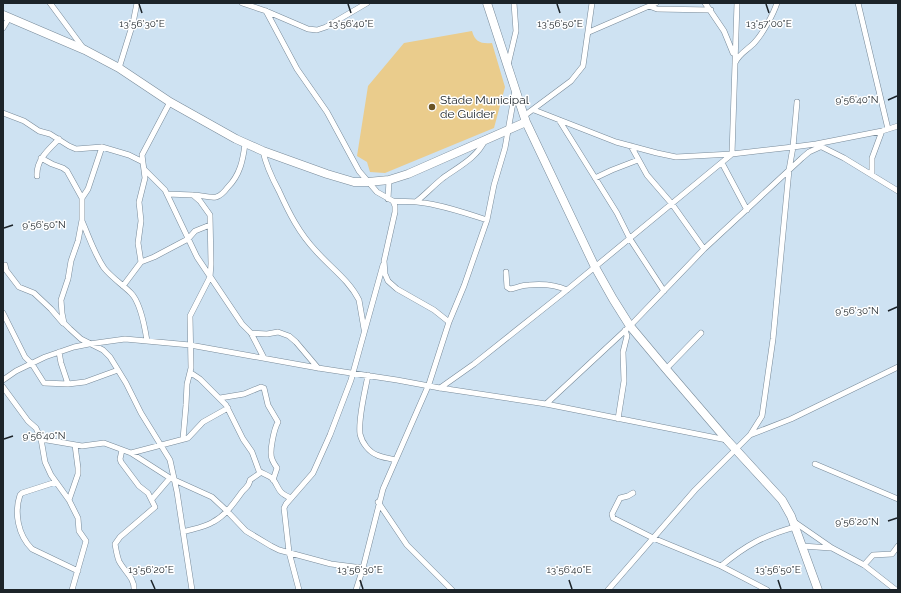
<svg xmlns="http://www.w3.org/2000/svg" width="901" height="593" font-family="Raleway,sans-serif">
	<rect width="100%" height="100%" fill="#cee2f2"/>
	<path fill="#eacc8c" d="M472,31C475,42 481,44 492,43L505,87L494,128L385,173L370,172L367,162L357,156L368,86L404,43Z"/>
	<g fill="none" stroke-linecap="round" stroke-linejoin="round">
		<g stroke="#788a99" stroke-width="6">
			<path id="street" d="M50,3L84,49
				M242,3L266,11L308,29L317,30L326,27L367,3
				M705,3L724,31L733,53
				M858,3L888,129
				M649,6L657,9L711,10
				M266,11L297,69L327,112L359,171L377,192L393,201L395,206V212L384,261L385,274L388,281L397,289L434,310L449,322
				M3,28L9,18
				M589,32L656,3
				M735,63C739,53 748,50 755,42C763,33 773,15 777,3
				M508,65L516,31L514,3
				M119,68L133,23L137,3
				M534,110L616,142L657,153L676,157L732,154L737,3
				M3,113L24,121L39,131L50,134L69,146L76,149L102,147L129,155L141,161
				M524,116L571,81L583,66L592,3
				M559,120L617,213L630,239L664,291
				M816,144L882,131L898,126
				M631,146L647,175L672,204L704,249
				M102,147L88,189L82,198V220L78,241L71,261L68,279L61,300L62,313L64,323L70,329L81,339L103,350L110,357L126,383L141,413L170,460L177,492L192,590
				M263,151C266,166 272,178 279,191C289,213 299,233 316,251C330,267 349,280 359,300L364,329
				M41,158L52,164L63,168L67,171L82,198
				M722,163L747,210
				M145,170L165,190L197,257L242,324L251,333L264,358
				M872,175V158L882,131
				M37,176C36,160 48,150 59,139
				M595,178L612,170L638,160
				M167,194L193,195L200,201L210,215L211,264L210,277L190,316L191,368L187,384L186,405L183,439
				M193,195C201,195 209,198 216,197C221,196 225,191 228,187C240,175 243,160 245,144
				M388,199L389,180
				M393,201C401,202 409,201 417,202C439,204 466,213 487,220
				M417,201C426,194 434,185 443,178C458,167 477,158 485,140
				M82,221C89,237 94,253 104,268C112,278 122,284 131,293C140,302 145,328 147,341
				M141,262L138,243L141,221L139,202L145,178L142,155L170,102
				M5,265L6,270L19,287L34,293L51,309L63,323
				M506,272L507,287L510,289C516,288 522,285 529,285C541,284 556,285 567,290
				M123,286L141,262L154,257L188,239L195,231L210,225
				M3,313L25,357L32,364L44,383L68,384L85,382L118,370
				M251,333L267,334L278,332L289,336L296,342L318,368
				M59,352L61,363L68,384
				M666,369L701,333
				M191,373L200,379L226,405L243,439L252,452L259,471C263,474 269,475 273,479C280,489 277,492 291,498
				M368,375C365,392 358,418 360,434C362,443 369,452 377,455C383,458 390,458 395,460
				M3,380L16,371L45,357L74,347L89,344L125,339L190,345L318,368L397,380L440,388L546,404L727,440
				M3,387L28,421L36,428L41,439L45,462L51,475L69,500L78,518L79,531L86,541L72,590
				M440,388L474,364L567,290L732,154L793,147L797,102
				M220,398L244,394L261,387L264,388L268,405L278,422C274,429 269,452 272,459C273,462 275,465 277,468L273,480
				M546,404L630,326L704,249L802,158L809,152L820,147
				M618,419L624,381L623,352L627,336L625,330
				M750,435L791,419L898,367
				M41,439L82,446L104,443L131,453L170,478L212,497L227,511L246,531L271,546L279,550L331,564L363,568
				M122,450L120,459L121,462L139,486L148,493L155,507L120,537L115,544C116,550 117,556 119,561C124,571 135,578 134,590
				M131,453L188,438L203,422L228,408
				M815,464L898,499
				M56,482L22,493L20,495C14,513 18,535 32,549L78,571
				M633,493L628,496L620,498L612,514L613,518L653,538L721,566L767,590
				M152,499L170,478
				M69,500L78,474V468L75,445
				M378,502L407,545L452,590
				M793,521L832,548L864,565L896,590
				M183,532C193,529 205,527 213,522C226,515 234,503 242,492C246,487 249,487 250,480L260,473
				M802,546L831,548
				M864,565L873,555L892,554L898,546
				M721,566C746,545 763,536 795,527
				M299,590L289,552L284,508L286,504L313,473L330,435L351,380L383,265
				M356,590L363,568L383,489L429,384L449,322L464,286L487,220L494,185L505,148L515,91
				M608,590L695,490L750,435L762,416L773,339L789,170L793,147L816,144L844,158L898,191"/>
		</g>
		<g stroke="#788a99" stroke-width="9">
			<path id="primary" d="M487,3L526,122
				M3,15L85,50L119,68L170,102L236,139L263,151L327,174L354,182H368L389,180L408,174L526,122L595,267L613,299L630,326L666,369L727,440L782,500L791,516L818,590"/>
		</g>
		<use href="#street" stroke="#fff" stroke-width="5"/>
		<use href="#primary" stroke="#fff" stroke-width="8"/>
	</g>
	<path fill="none" stroke="#1c2429" stroke-width="1.5" d="M139,4L142,13M348,4L351,13M557,4L560,13M766,4L769,13M888,100L897,96M4,228L13,225M888,311L897,307M4,439L13,436M888,521L897,518M151,580L155,589M360,580L363,589M569,580L572,589M778,580L781,589"/>
	<circle fill="#6a5424" stroke="#fff" stroke-width="1.5" cx="432" cy="107" r="4"/>
	<g text-anchor="middle" stroke-width="3" stroke-linejoin="round" paint-order="stroke">
		<g font-size="12" fill="#1c2429" stroke="#fff" text-anchor="start">
			<text x="440" y="104">Stade Municipal<tspan x="440" dy="14">de Guider</tspan></text>
		</g>
	</g>
	<g font-size="10" text-anchor="middle" fill="#1c2429" stroke="#fff" stroke-width="3" stroke-linejoin="round" paint-order="stroke">
		<text x="769" y="27">13°57'00"E</text>
		<text x="142" y="27">13°56'30"E</text>
		<text x="351" y="27">13°56'40"E</text>
		<text x="560" y="27">13°56'50"E</text>
		<text x="857" y="103">9°56'40"N</text>
		<text x="44" y="228">9°56'50"N</text>
		<text x="857" y="314">9°56'30"N</text>
		<text x="44" y="439">9°56'40"N</text>
		<text x="857" y="525">9°56'20"N</text>
		<text x="151" y="573">13°56'20"E</text>
		<text x="360" y="573">13°56'30"E</text>
		<text x="569" y="573">13°56'40"E</text>
		<text x="778" y="573">13°56'50"E</text>
	</g>
	<rect width="901" height="593" fill="none" stroke="#1c2429" stroke-width="8"/>
</svg>
